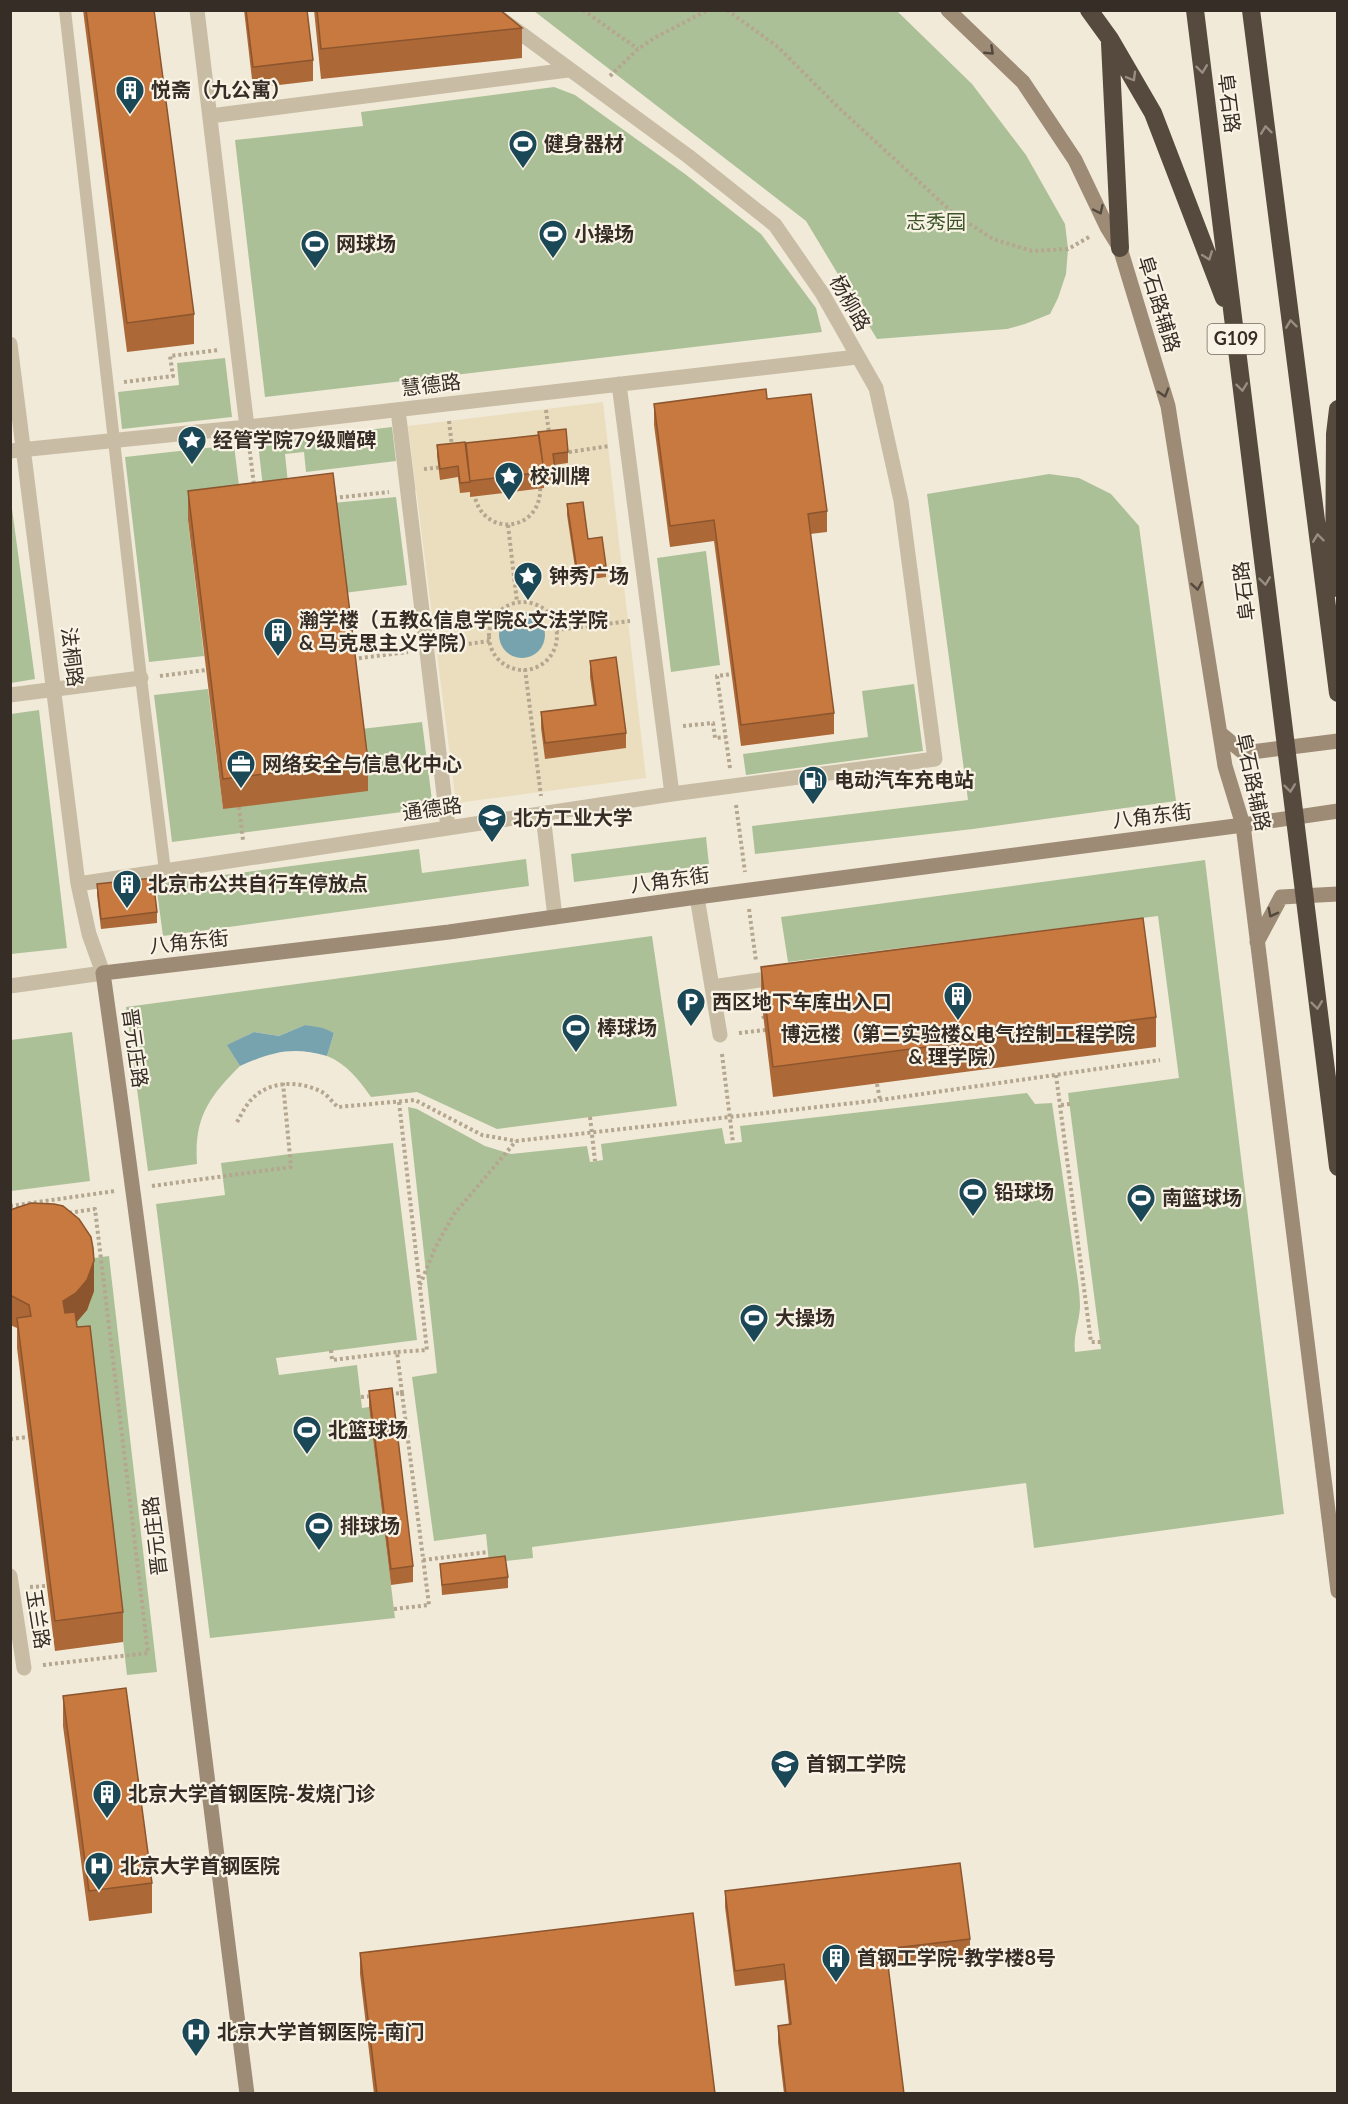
<svg xmlns="http://www.w3.org/2000/svg" width="1348" height="2104" font-family="Lato,'Noto Sans SC',sans-serif">
	<rect width="100%" height="100%" fill="#f1ead8"/>
	<path fill="#acc098" d="M534,11H897L972,84L1026,155L1065,224L1068,249L1066,274L1058,298L1050,314L1025,324L1007,329L877,339L806,221Z
		M554,87L575,95L685,174L761,234L816,308L822,332L265,397L235,140L363,126L361,112Z
		M225,358L232,417L122,429L118,392L179,385L177,363Z
		M392,427L396,461L306,472L304,452L285,454L289,493L264,496L258,443Z
		M234,445L240,494L188,521L204,656L149,662L125,457Z
		M1049,474L1079,478L1111,494L1139,526L1176,801L973,829L755,854L752,826L968,800L927,494Z
		M10,494L35,679L11,683H10Z
		M396,497L407,585L344,593L333,503Z
		M706,551L720,665L671,672L657,558Z
		M914,684L923,751L746,775L743,754L868,737L862,691Z
		M208,689L223,809L361,729L422,722L433,808L172,842L154,695Z
		M39,710L67,948L11,954V714Z
		M706,837L709,865L574,882L571,854Z
		M419,849L422,873L526,859L529,886L163,936L156,884Z
		M1205,860L1284,1514L1034,1548L1026,1483L532,1547L533,1558L489,1563L486,1534L434,1541L412,1377L437,1373L408,1107L417,1109L485,1146L511,1154L587,1146L590,1162L603,1160L601,1144L722,1128L725,1144L742,1142L740,1126L1027,1093L1035,1104L1052,1103L1078,1282C1079,1290 1080,1299 1080,1307C1079,1324 1073,1335 1075,1352L1101,1349L1068,1093L1179,1078L1158,916L788,962L781,917Z
		M652,936L677,1106L497,1129L417,1092L371,1097C359,1080 347,1064 327,1056L334,1033L305,1025L279,1036L254,1032L228,1045L240,1066C208,1098 194,1118 197,1164L148,1171L126,1007Z
		M72,1032L90,1181L11,1191V1040Z
		M393,1143L417,1340L276,1358L279,1375L357,1365L362,1408L369,1407L395,1618L210,1638L156,1204L225,1195L221,1163L290,1154Z
		M109,1256L157,1672L127,1675L90,1356L70,1327C98,1303 94,1292 87,1259Z"/>
	<path fill="#eadebf" d="M603,402L646,778L456,803L408,426Z"/>
	<path fill="#77a3af" d="M499 635a23 23 0 1 1 46 0a23 23 0 1 1-46 0Z
		M305,1025L323,1028L334,1033L327,1056C292,1046 272,1052 240,1066L227,1045L254,1032L279,1036Z"/>
	<g fill="none" stroke-linecap="round" stroke-linejoin="round">
		<path stroke="#b5a68f" stroke-width="4" stroke-dasharray="3 3" stroke-linecap="butt" d="M583,10L638,49
			M727,10L778,47L839,108L953,213L993,239L1032,251L1068,249L1091,236
			M610,76L638,49L656,37L708,10
			M124,382L173,376L170,356L219,350
			M546,410L549,433
			M449,421L452,447
			M249,445L254,485
			M563,453L609,446
			M424,469L443,467
			M474,493C482,540 544,532 540,485
			M334,498L389,492
			M508,525L517,602
			M489 636a34 34 0 1 1 68 0a34 34 0 1 1-68 0Z
			M556,630L630,621
			M445,647L490,641
			M353,659L408,652
			M525,669L541,796
			M160,676L206,670
			M683,726L713,723L715,738L726,737
			M730,768L717,676L732,674
			M736,805L745,872
			M239,807L243,840
			M749,909L756,961
			M761,998L764,1020
			M739,1033L765,1030V1028
			M722,1054L733,1143
			M1056,1075L1091,1342H1101
			M877,1084L880,1100
			M1061,1105L1070,1104
			M590,1117L595,1161
			M237,1122C241,1115 245,1107 250,1101C267,1081 297,1080 320,1091C327,1094 332,1102 338,1107L415,1100L482,1135L516,1141L880,1100L1160,1060
			M152,1186L291,1167L283,1083
			M10,1206L115,1191
			M420,1285L435,1248L454,1214L516,1141
			M331,1350L332,1360L397,1352
			M390,1394L402,1393L397,1352L427,1350L399,1102
			M361,1397L373,1396
			M10,1439L28,1437
			M423,1560L488,1552
			M30,1587L47,1586
			M394,1609L429,1605L402,1393
			M43,1665L148,1653L95,1209L68,1213"/>
		<path stroke="#c9bca4" stroke-width="12" d="M65,10L141,678L165,871"/>
		<path stroke="#c9bca4" stroke-width="15" d="M197,10L247,427
			M210,116L568,70
			M10,344L78,884L89,934L103,973L10,986
			M619,384L672,794
			M10,451L247,427L857,357
			M408,490L398,410L448,828
			M10,695L141,678
			M543,815L555,917
			M78,884L672,794L935,759L901,501L876,388L822,293L775,225L688,156L489,10
			M697,897L720,1035
			M712,987L780,977
			M10,1576L24,1668"/>
		<path stroke="#9d8b76" stroke-width="15" d="M948,10L1023,82L1075,160L1107,227L1120,248L1168,406L1225,766L1243,825L1338,1591
			M1221,734L1244,753L1338,741
			M1257,942L1281,897L1338,894
			M247,2094C199,1720 156,1346 103,973L449,932L697,897L1243,825L1338,811"/>
		<path stroke="#56493d" stroke-width="18" d="M1089,10L1110,39L1153,113L1224,298
			M1195,10L1338,1167
			M1251,10L1338,693
			M1110,43L1120,248
			M1334,588L1335,434L1338,409"/>
	</g>
	<path fill="#ac6837" d="M83,10H154L194,314V344L127,352Z
		M244,10H307L313,60V81L253,88Z
		M314,10H500L522,28V58L321,79Z
		M767,399L827,511V532L810,534L834,713V734L741,746L714,541L670,547L654,425V404Z
		M437,445L568,452V463L554,465L555,480L544,481V488L470,497V492L460,493L458,477L440,480L437,456Z
		M188,491L368,761V791L223,809L188,520Z
		M567,504L588,539L606,566V577L577,581L567,515Z
		M590,661L626,733V748L545,759L541,728V712L594,705L590,677Z
		M97,884L157,912V923L101,929L97,895Z
		M761,967L1156,1017V1047L773,1097L761,997Z
		M10,1211L94,1291L87,1310L76,1322L123,1612V1642L55,1651L17,1348V1328L10,1325Z
		M369,1391L413,1566V1582L391,1585L369,1407Z
		M440,1564L508,1577V1588L442,1595Z
		M63,1696L152,1883V1913L89,1921L63,1726Z
		M725,1891L970,1939V1955L888,1965L904,2094H784L778,2042V2026L789,2025L784,1980L735,1986L725,1907Z
		M360,1953L715,2094H374L360,1974Z"/>
	<path fill="#8c552d" d="M94,1261V1291L87,1310L76,1323L63,1331V1301Z"/>
	<path fill="#c87940" stroke="#8c552d" stroke-width="1.5" d="M86,10H154L194,314L127,323Z
		M246,10H307L313,60L253,67Z
		M317,10H500L522,28L321,49Z
		M766,389L767,399L811,394L827,511L808,514L834,713L741,725L714,520L670,526L654,404Z
		M566,429L568,452L553,454L555,469L544,471L538,432Z
		M539,435L544,472L470,481L466,443Z
		M465,442L470,482L460,483L458,466L440,469L437,445Z
		M333,473L368,761L223,779L188,491Z
		M583,502L588,539L602,537L606,566L577,570L567,504Z
		M616,657L626,733L545,743L541,712L596,705L590,661Z
		M153,878L157,912L101,919L97,884Z
		M1143,918L1156,1017L773,1067L761,967Z
		M31,1203L54,1204L63,1206L79,1219L91,1237L93,1248L94,1261L87,1280L76,1293L63,1301L65,1313L75,1312L77,1327L90,1326L123,1612L55,1621L17,1318L31,1316L29,1305L10,1295V1211L13,1209Z
		M392,1388L413,1566L391,1569L369,1391Z
		M505,1556L508,1577L442,1585L440,1564Z
		M126,1688L152,1883L89,1891L63,1696Z
		M960,1863L970,1939L886,1949L904,2094H786L778,2026L791,2024L784,1964L735,1971L725,1891Z
		M693,1913L715,2094H377L360,1953Z"/>
	<defs><path id="oneway-chevron" d="M-2-3.5L2.5 0L-2 3.5" fill="none" stroke-width="1.6" stroke-linecap="round" stroke-linejoin="round" transform="scale(1.5)"/></defs>
	<g stroke="#54493e">
		<use href="#oneway-chevron" transform="translate(990 51) rotate(43)"/>
		<use href="#oneway-chevron" transform="translate(1099 210) rotate(65)"/>
		<use href="#oneway-chevron" transform="translate(1164 393) rotate(73)"/>
		<use href="#oneway-chevron" transform="translate(1197 586) rotate(81)"/>
		<use href="#oneway-chevron" transform="translate(1272 913) rotate(118)"/>
	</g>
	<g stroke="#978d80">
		<use href="#oneway-chevron" transform="translate(1202 69) rotate(83)"/>
		<use href="#oneway-chevron" transform="translate(1132 77) rotate(60)"/>
		<use href="#oneway-chevron" transform="translate(1266 130) rotate(-97)"/>
		<use href="#oneway-chevron" transform="translate(1208 256) rotate(69)"/>
		<use href="#oneway-chevron" transform="translate(1291 324) rotate(-97)"/>
		<use href="#oneway-chevron" transform="translate(1242 387) rotate(83)"/>
		<use href="#oneway-chevron" transform="translate(1318 538) rotate(-97)"/>
		<use href="#oneway-chevron" transform="translate(1265 581) rotate(83)"/>
		<use href="#oneway-chevron" transform="translate(1290 788) rotate(83)"/>
		<use href="#oneway-chevron" transform="translate(1317 1005) rotate(83)"/>
	</g>
	<defs>
		<g id="building-pin" transform="scale(1.5)"><path d="M0 17L-7.5 6A9.5 9.5 0 1 1 7.5 6Z" fill="#1b4857" stroke="#f9f3e5"/><path d="M-4-6H4V6H1V3H-1V6H-4ZM-2.5-4.3h1.7v1.8h-1.7ZM.8-4.3h1.7v1.8H.8ZM-2.5-1h1.7V.8h-1.7ZM.8-1h1.7V.8H.8Z" fill="#fff"/></g>
		<g id="stadium-pin" transform="scale(1.5)"><path d="M0 17L-7.5 6A9.5 9.5 0 1 1 7.5 6Z" fill="#1b4857" stroke="#f9f3e5"/><path d="M0-5a6.5 5 0 1 0 0 10a6.5 5 0 1 0 0-10ZM-3.5-1.8h7v3.6h-7Z" fill="#fff"/></g>
		<g id="sight-pin" transform="scale(1.5)"><path d="M0 17L-7.5 6A9.5 9.5 0 1 1 7.5 6Z" fill="#1b4857" stroke="#f9f3e5"/><path d="M0-6L1.8-2.2L6-1.7L2.9 1.2L3.7 5.4L0 3.3L-3.7 5.4L-2.9 1.2L-6-1.7L-1.8-2.2Z" fill="#fff"/></g>
		<g id="office-pin" transform="scale(1.5)"><path d="M0 17L-7.5 6A9.5 9.5 0 1 1 7.5 6Z" fill="#1b4857" stroke="#f9f3e5"/><path d="M-6-3h4V-5.5h4V-3h4V5H-6ZM-1-4.5V-3h2v-1.5ZM-6 0V1H6V0Z" fill="#fff"/></g>
		<g id="fuel-pin" transform="scale(1.5)"><path d="M0 17L-7.5 6A9.5 9.5 0 1 1 7.5 6Z" fill="#1b4857" stroke="#f9f3e5"/><path d="M-5.5-6h7V0h2V4h1.3V-2.5L3-4.5l.8-.8L6-3V5H2.5V1h-1V6h-7ZM-4.2-4.7v3.2H.2V-4.7Z" fill="#fff"/></g>
		<g id="university-pin" transform="scale(1.5)"><path d="M0 17L-7.5 6A9.5 9.5 0 1 1 7.5 6Z" fill="#1b4857" stroke="#f9f3e5"/><path d="M0-5L7-2L0 1L-7-2ZM-4 1L0 2.5L4 1V4Q0 6-4 4Z" fill="#fff"/></g>
		<g id="parking-pin" transform="scale(1.5)"><path d="M0 17L-7.5 6A9.5 9.5 0 1 1 7.5 6Z" fill="#1b4857" stroke="#f9f3e5"/><path d="M-3.5-5.5H1a3.5 3.5 0 0 1 0 7H-1V5.5H-3.5ZM-1-3.4V-.6H.8a1.4 1.4 0 0 0 0-2.8Z" fill="#fff"/></g>
		<g id="hospital-pin" transform="scale(1.5)"><path d="M0 17L-7.5 6A9.5 9.5 0 1 1 7.5 6Z" fill="#1b4857" stroke="#f9f3e5"/><path d="M-5-5h3v3.5h4V-5h3V5h-3V1.5h-4V5h-3Z" fill="#fff"/></g>
	</defs>
	<g fill-rule="evenodd">
		<use href="#building-pin" x="130" y="90"/>
		<use href="#stadium-pin" x="523" y="144"/>
		<use href="#stadium-pin" x="553" y="234"/>
		<use href="#stadium-pin" x="315" y="244"/>
		<use href="#sight-pin" x="192" y="440"/>
		<use href="#sight-pin" x="509" y="476"/>
		<use href="#sight-pin" x="528" y="576"/>
		<use href="#building-pin" x="278" y="632"/>
		<use href="#office-pin" x="241" y="764"/>
		<use href="#fuel-pin" x="813" y="780"/>
		<use href="#university-pin" x="492" y="818"/>
		<use href="#building-pin" x="127" y="884"/>
		<use href="#building-pin" x="958" y="996"/>
		<use href="#parking-pin" x="691" y="1002"/>
		<use href="#stadium-pin" x="576" y="1028"/>
		<use href="#stadium-pin" x="973" y="1192"/>
		<use href="#stadium-pin" x="1141" y="1198"/>
		<use href="#stadium-pin" x="754" y="1318"/>
		<use href="#stadium-pin" x="307" y="1430"/>
		<use href="#stadium-pin" x="319" y="1526"/>
		<use href="#university-pin" x="785" y="1764"/>
		<use href="#building-pin" x="107" y="1794"/>
		<use href="#hospital-pin" x="99" y="1866"/>
		<use href="#building-pin" x="836" y="1958"/>
		<use href="#hospital-pin" x="196" y="2032"/>
	</g>
	<g text-anchor="middle" stroke-width="4.5" stroke-linejoin="round" paint-order="stroke">
		<rect fill="#f9f3e5" stroke="#70685f" stroke-width="1.5" x="1207.5" y="324" width="57" height="30" rx="4.5"/>
		<g font-size="18" font-weight="bold" fill="#352d26">
			<text x="1236" y="345">G109</text>
		</g>
		<g font-size="20" font-weight="bold" fill="#352d26" stroke="#f9f3e5" text-anchor="start">
			<text x="151" y="97">悦斋（九公寓）</text>
			<text x="544" y="151">健身器材</text>
			<text x="574" y="241">小操场</text>
			<text x="336" y="251">网球场</text>
			<text x="213" y="447">经管学院79级赠碑</text>
			<text x="530" y="483">校训牌</text>
			<text x="549" y="583">钟秀广场</text>
			<text x="299" y="627">瀚学楼（五教&amp;信息学院&amp;文法学院<tspan x="299" dy="23">&amp; 马克思主义学院）</tspan></text>
			<text x="262" y="771">网络安全与信息化中心</text>
			<text x="834" y="787">电动汽车充电站</text>
			<text x="513" y="825">北方工业大学</text>
			<text x="148" y="891">北京市公共自行车停放点</text>
			<text x="712" y="1009">西区地下车库出入口</text>
			<text x="597" y="1035">棒球场</text>
			<text x="958" y="1041" text-anchor="middle">博远楼（第三实验楼&amp;电气控制工程学院<tspan x="958" dy="23">&amp; 理学院）</tspan></text>
			<text x="994" y="1199">铅球场</text>
			<text x="1162" y="1205">南篮球场</text>
			<text x="775" y="1325">大操场</text>
			<text x="328" y="1437">北篮球场</text>
			<text x="340" y="1533">排球场</text>
			<text x="806" y="1771">首钢工学院</text>
			<text x="128" y="1801">北京大学首钢医院-发烧门诊</text>
			<text x="120" y="1873">北京大学首钢医院</text>
			<text x="857" y="1965">首钢工学院-教学楼8号</text>
			<text x="217" y="2039">北京大学首钢医院-南门</text>
		</g>
		<g font-size="20" fill="#352d26" stroke="#f9f3e5">
			<text transform="translate(1229 103) rotate(83)" y="7">阜石路</text>
			<text transform="translate(850 303) rotate(60)" y="7">杨柳路</text>
			<text transform="translate(1159 304) rotate(73)" y="7">阜石路辅路</text>
			<text transform="translate(431 385) rotate(-7)" y="7">慧德路</text>
			<text transform="translate(1244 591) rotate(-97)" y="7">阜石路</text>
			<text transform="translate(72 657) rotate(83)" y="7">法桐路</text>
			<text transform="translate(1253 782) rotate(78)" y="7">阜石路辅路</text>
			<text transform="translate(432 809) rotate(-8)" y="7">通德路</text>
			<text transform="translate(1152 816) rotate(-7)" y="7">八角东街</text>
			<text transform="translate(670 880) rotate(-8)" y="7">八角东街</text>
			<text transform="translate(189 942) rotate(-6)" y="7">八角东街</text>
			<text transform="translate(135 1048) rotate(82)" y="7">晋元庄路</text>
			<text transform="translate(155 1536) rotate(-97)" y="7">晋元庄路</text>
			<text transform="translate(38 1619) rotate(81)" y="7">玉兰路</text>
		</g>
		<g font-size="20" fill="#3d5329" stroke="#f9f3e5">
			<text x="936" y="229">志秀园</text>
		</g>
	</g>
	<rect width="1348" height="2104" fill="none" stroke="#352d26" stroke-width="24"/>
</svg>
